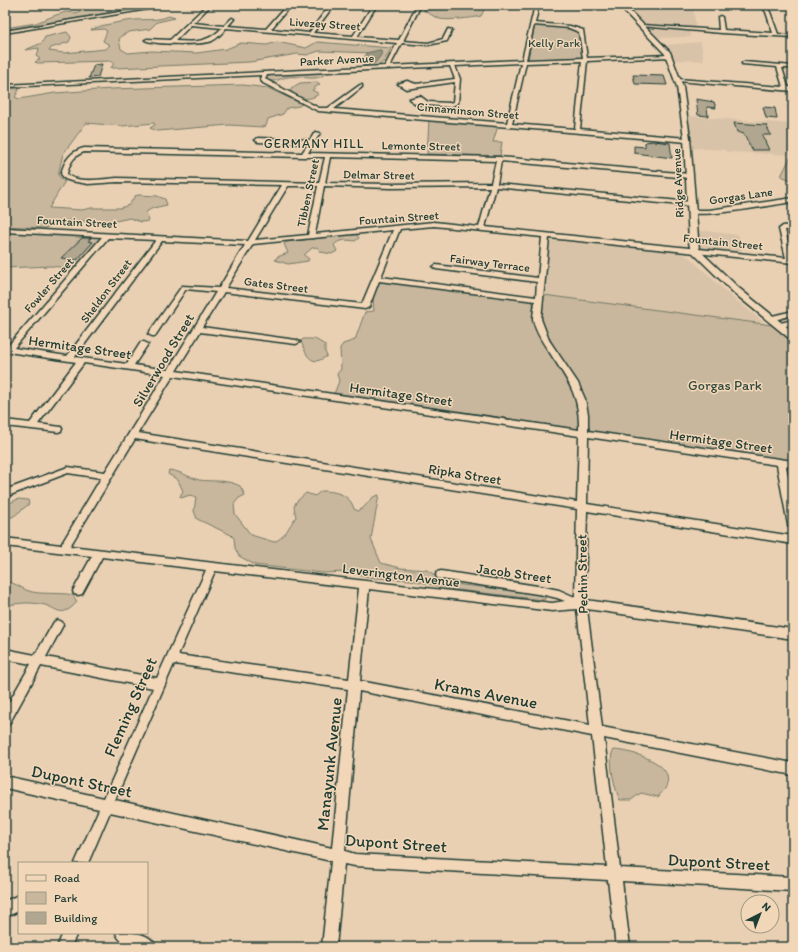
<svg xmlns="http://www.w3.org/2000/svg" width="798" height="952" font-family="Itim,sans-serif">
	<rect width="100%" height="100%" fill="#ead0b3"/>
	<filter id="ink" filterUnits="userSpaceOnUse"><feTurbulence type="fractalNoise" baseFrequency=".025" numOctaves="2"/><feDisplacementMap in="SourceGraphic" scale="8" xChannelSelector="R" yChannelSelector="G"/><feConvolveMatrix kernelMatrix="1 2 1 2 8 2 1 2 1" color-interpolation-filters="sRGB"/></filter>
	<g filter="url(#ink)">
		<path fill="#d9c3a8" d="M624,5H693L696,28L644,25Z
			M648,28L690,31L691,37L657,38Z
			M701,42L704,61L674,60L671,53L664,45Z
			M786,105H793V155L726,152L725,150L692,148L689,116L791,124Z
			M697,230L739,235L742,252L701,248L698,243Z
			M550,240L681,253L689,257L731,296L766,324L543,295Z"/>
		<path fill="#c8b79d" stroke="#747a68" d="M100,5H158L5,30V28L36,23L56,15L66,12L75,13Z
			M447,5H481L484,10L481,16C474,18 446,21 440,19C434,17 429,13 423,10L444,8Z
			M169,16L175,18L157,22L150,29L129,32L121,36L119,40L121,49L128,53L151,51L197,53L226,49L241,43L267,45L277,42L306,48L317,42L391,48C383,64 381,70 361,66L374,63L381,55V50L373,53L319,51L307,55L297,54L250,62L116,68H111L114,63L111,61L38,63L35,62L40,59L36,56L38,53L39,48L25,50L42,43L45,37L67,32L71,37L69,42L51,48L49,51L64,53L106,49L110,45L103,41L107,31L104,29L91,30C100,25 124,21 135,20C147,19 158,21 169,16Z
			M535,25L570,27L578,31L582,57L528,60Z
			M318,72L326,73C316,83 301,75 288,77C279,78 278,83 266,80L268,76L272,75Z
			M317,82L320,84L312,90L319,94C309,101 301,99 291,93V88L300,83Z
			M243,85L268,88L302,104L299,106L287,108L283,114L268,119L266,126L263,127L229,125L157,131L150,128L155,125L154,123L122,126L86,123L63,154L58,175L63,181H65L49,208L82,210L91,208H120L129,205L135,196L138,195L157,196L165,199L167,205L153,208L146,212L149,221L141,222L130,218L106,223L73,220L58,222L45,228L5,226V88L18,89L19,90L15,97L19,99L55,93L111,89Z
			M429,120L498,126L493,142H502L500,156L427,154Z
			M791,156H793V181L781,176Z
			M5,231L101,237L102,238L75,269L51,266L5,268Z
			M347,235H357L359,238L355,241C348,240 339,239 334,245L337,251L332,254L321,252L317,247L312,248L304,255L309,259L308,261L288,264L275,260L277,257L288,253L284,244L287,242Z
			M382,281L533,301V316L538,335L571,386C576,399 582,416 578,429L334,394L339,381L337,374L341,369L340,348L343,344L355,340L365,312L374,311L373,298L379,282Z
			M543,295L772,325L793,342V461L590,431L583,396L576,379L557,352L543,326L541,316Z
			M303,339H315L325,345V352L327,356C311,368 306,355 301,341Z
			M169,470C180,471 188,477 199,480C213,482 227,479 240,486L245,495L239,498L234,504L235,514L251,535L274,542C286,537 288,527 296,517L294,507L296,502L306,493L315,496L321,491C335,491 350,494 354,509L358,511C367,508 369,496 379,495L371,539L381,563L401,568L427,570L441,579L462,585L532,592L546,598L543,600L450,589L411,580L374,578L348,572L323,573L255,565L239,556L235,548L234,538L231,535L197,519L194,511L196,497L190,495L181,498L180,496L183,491L178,480L168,474Z
			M18,499L28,500L29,504L14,516L5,520V505Z
			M5,582C15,582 20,588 29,591C39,595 60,592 73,595L77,602C60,621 57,606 40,604C28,602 17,603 5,606Z
			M614,750C630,751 677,762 666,787C664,791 660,794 658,797L641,793L631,800H620C615,791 607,756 614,750Z"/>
		<path fill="#999580" stroke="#687262" d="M379,50H381V55L375,63L363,65L366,53Z"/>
		<path fill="#b1a690" stroke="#1f3d34" d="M102,64L98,77L89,78L94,65Z
			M633,75L664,76L667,85L635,84Z
			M696,99L714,102L716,108L707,107L708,116L698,115Z
			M763,107L775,108L777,119L766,118Z
			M734,123L766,125L771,135H762L769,150H752L744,134L737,132Z
			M654,141L670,143L672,158L634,153V146L645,147V142Z
			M82,238H91L88,241L93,242L77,260L61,258Z"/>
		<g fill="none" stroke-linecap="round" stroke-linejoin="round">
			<g stroke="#1f3d34" stroke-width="3">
				<path id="minor" d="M162,5H172L5,33V31Z
					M207,5H211L193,23L224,26L232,18L234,19L228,26L266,29L287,5H291L271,29L309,33L330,5H334L313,33L353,36L373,5H377L357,37L399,40L417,5H421L403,41L428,43L443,39L448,29L452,30L447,41L428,45L402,43L390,66L522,60L535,5H539L535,23L570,26L583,30L587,58L669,55L671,56L669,57L587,61L580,129L687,138L690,140L687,142L318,111L263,83L260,79L262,75L5,87V85L385,66L397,43L226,28C222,33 218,38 212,41C202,45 154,45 145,40L147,39L170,40ZM191,25L222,28C208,43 194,42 175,41ZM534,25L569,28L579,32L583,58L526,60ZM582,61L575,129L512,124L526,63ZM521,63L507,123L334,109L362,87V85H360L328,108H319L265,79L267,75L450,66L455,79L416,84L407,81L398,84L406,89L455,82L453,102L449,103L428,102L420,96L409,99L416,104L450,107L458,103L460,79L455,66Z
					M761,5H765L770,12L778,34L793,35V37L722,33L640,26L642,25L719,30L718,17L720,16L722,17L724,30L773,33L766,12Z
					M744,62L793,66V68H782L788,87H793V91L678,81L676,80L678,79L783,87L777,67L742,64V63Z
					M315,132L320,133L308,153L499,157L689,174L692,176L689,178L501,161L497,184L691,202L694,204L691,206L496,187L485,227L786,258L779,229L783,226L793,225V229L785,230L793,263L549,238L541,319L549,340L578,383L585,399L588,414V431L793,461V467L786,466L793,501V529L790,528L788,525L777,465L588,437L587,504L793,536V544L587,511L585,593L586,600L793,629V639L587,609L602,727L793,763V775L604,738L620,868L793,877V891L622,881L630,947H616L608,880L355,866L344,864L336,947H322L331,861L110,812L88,863H75L99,809L5,788V776L104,798L153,688L41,666L9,724L5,725V709L31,664L5,659V649L35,655L54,622L58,620L62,622L63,625L46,657L157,678L206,570L102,557L82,594L78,595L74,594L73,591L92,556L5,546V538L61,545L101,478L68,473L5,497V490L68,467L105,472L165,375L84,363L38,424L61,427L62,429L61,431L58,432L5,426V420L30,423L76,362L8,352L5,351V347H7L102,237L5,232V228L248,241L282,185L117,182L88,184L71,181L65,179L61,174C64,161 71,151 84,148L302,153L308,144L258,142L255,140L258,138L310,140ZM84,152L304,157H325L319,183L117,178C104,179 76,184 67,174C69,164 74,155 84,152ZM330,157L496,161L491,183L391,184L325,183ZM288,186H318L308,235L255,240ZM324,186L391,188L490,187L479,227L434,222L315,234ZM434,226L542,237L538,278L436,265L433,267L436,269L537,282L536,297L381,277L400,229ZM393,230L362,304L226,288L253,244ZM108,238L156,240L67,356L14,348ZM162,241L245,245L219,288L182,286L148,334L152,336H155L186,289L216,292L168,370L134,365L148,344L144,342H141L127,364L75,357ZM379,281L535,301C535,306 533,314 533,319C535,331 543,343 550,353C568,381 580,395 579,430L176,371L200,332L296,344L300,342L296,340L202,327L224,292L365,309L369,307ZM173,376L579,436L577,502L138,433ZM135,439L577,509L575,597L559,590L544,587L441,571L437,572L436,575L437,578L441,579L544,595L557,598L565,601L552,603L70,546ZM215,571L359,588L349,679L178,655ZM369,589L552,611L577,609L590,725L360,681ZM174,664L348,689L332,848L115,800ZM359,691L592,736L607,867L355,854L345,851Z
					M793,198V202C776,204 698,219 688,212L691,210H709Z
					M793,311V315L771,321L767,319L768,317Z
					M793,320V324L779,328L775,326L776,324Z
					M63,933H77L71,947H57Z"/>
			</g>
			<g stroke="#1f3d34" stroke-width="3">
				<path id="major" d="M618,5H624L670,52L683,87L690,138L699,250L740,289L793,332V340L790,339L734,293L691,251L689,243L684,138L677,87L665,54Z
					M19,895V911L5,917V901Z
					M116,933C131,933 150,931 156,947C141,947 122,949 116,933Z"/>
			</g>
			<use href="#minor" fill="#f2d6b8" fill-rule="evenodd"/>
			<use href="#major" fill="#f2d6b8" fill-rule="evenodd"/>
		</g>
	</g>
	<g text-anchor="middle" stroke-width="3" stroke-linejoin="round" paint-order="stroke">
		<g font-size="12" fill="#1f3d34" stroke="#f2d6b8">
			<text transform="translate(325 24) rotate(4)" y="4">Livezey Street</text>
			<text transform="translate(337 60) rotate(-3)" y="4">Parker Avenue</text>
			<text transform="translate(468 111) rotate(5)" y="4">Cinnaminson Street</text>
			<text transform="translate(421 146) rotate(1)" y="4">Lemonte Street</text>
			<text transform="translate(379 175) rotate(1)" y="4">Delmar Street</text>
			<text transform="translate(678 183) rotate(-93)" y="4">Ridge Avenue</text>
			<text transform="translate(308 193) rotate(-78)" y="4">Tibben Street</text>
			<text transform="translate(741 196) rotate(-8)" y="4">Gorgas Lane</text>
			<text transform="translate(399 218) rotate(-4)" y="4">Fountain Street</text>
			<text transform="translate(77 222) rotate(3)" y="4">Fountain Street</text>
			<text transform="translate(723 242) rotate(6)" y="4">Fountain Street</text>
			<text transform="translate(490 263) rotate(7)" y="4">Fairway Terrace</text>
			<text transform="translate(49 285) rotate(-49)" y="4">Fowler Street</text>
			<text transform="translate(276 285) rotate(7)" y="4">Gates Street</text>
			<text transform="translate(106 291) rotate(-53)" y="4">Sheldon Street</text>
		</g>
		<g font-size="12" fill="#30493e" stroke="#f2d6b8">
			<text x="554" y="47">Kelly Park</text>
		</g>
		<g font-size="13" letter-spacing="1" fill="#1f3d34" stroke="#f2d6b8">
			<text x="314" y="148">GERMANY HILL</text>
		</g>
		<g font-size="14" fill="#1f3d34" stroke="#f2d6b8">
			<text transform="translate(80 347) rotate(8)" y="5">Hermitage Street</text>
			<text transform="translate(163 360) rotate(-59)" y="5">Silverwood Street</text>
			<text transform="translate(401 394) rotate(8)" y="5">Hermitage Street</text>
			<text transform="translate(721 441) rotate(8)" y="5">Hermitage Street</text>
			<text transform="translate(465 474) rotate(9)" y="5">Ripka Street</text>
			<text transform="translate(514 573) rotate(8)" y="5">Jacob Street</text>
			<text transform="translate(582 574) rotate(-91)" y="5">Pechin Street</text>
			<text transform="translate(401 575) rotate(7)" y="5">Leverington Avenue</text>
		</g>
		<g font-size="14" fill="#30493e" stroke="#f2d6b8">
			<text x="725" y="390">Gorgas Park</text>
		</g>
		<g font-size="17" fill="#1f3d34" stroke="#f2d6b8">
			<text transform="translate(486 693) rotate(11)" y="6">Krams Avenue</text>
			<text transform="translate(130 707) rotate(-66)" y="6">Fleming Street</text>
			<text transform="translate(329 764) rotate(-84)" y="6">Manayunk Avenue</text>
			<text transform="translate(82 781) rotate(12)" y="6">Dupont Street</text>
			<text transform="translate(396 843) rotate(4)" y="6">Dupont Street</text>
			<text transform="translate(719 862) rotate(3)" y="6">Dupont Street</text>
		</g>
	</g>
	<rect width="798" height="952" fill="none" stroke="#f2d6b8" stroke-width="20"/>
	<rect x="10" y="10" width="778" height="932" fill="none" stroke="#1f3d34" stroke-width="1.5" filter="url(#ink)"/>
	<rect x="18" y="862" width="130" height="72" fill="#f2d6b8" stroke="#9e9983"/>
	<rect x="26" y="875" width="20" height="6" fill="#f2d6b8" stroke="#9e9983"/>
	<text x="54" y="882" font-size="12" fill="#1f3d34">Road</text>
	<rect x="26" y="892" width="20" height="12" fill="#c8b79d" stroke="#9e9983"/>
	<text x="54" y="902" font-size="12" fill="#1f3d34">Park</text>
	<rect x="26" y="912" width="20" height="12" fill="#b1a690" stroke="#9e9983"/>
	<text x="54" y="922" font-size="12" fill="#1f3d34">Building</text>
	<g transform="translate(760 914) rotate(42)"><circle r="19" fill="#f2d6b8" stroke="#9e9983"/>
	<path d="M0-3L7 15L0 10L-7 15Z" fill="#1f3d34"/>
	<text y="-6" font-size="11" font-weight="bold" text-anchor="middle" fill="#1f3d34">N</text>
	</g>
</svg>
